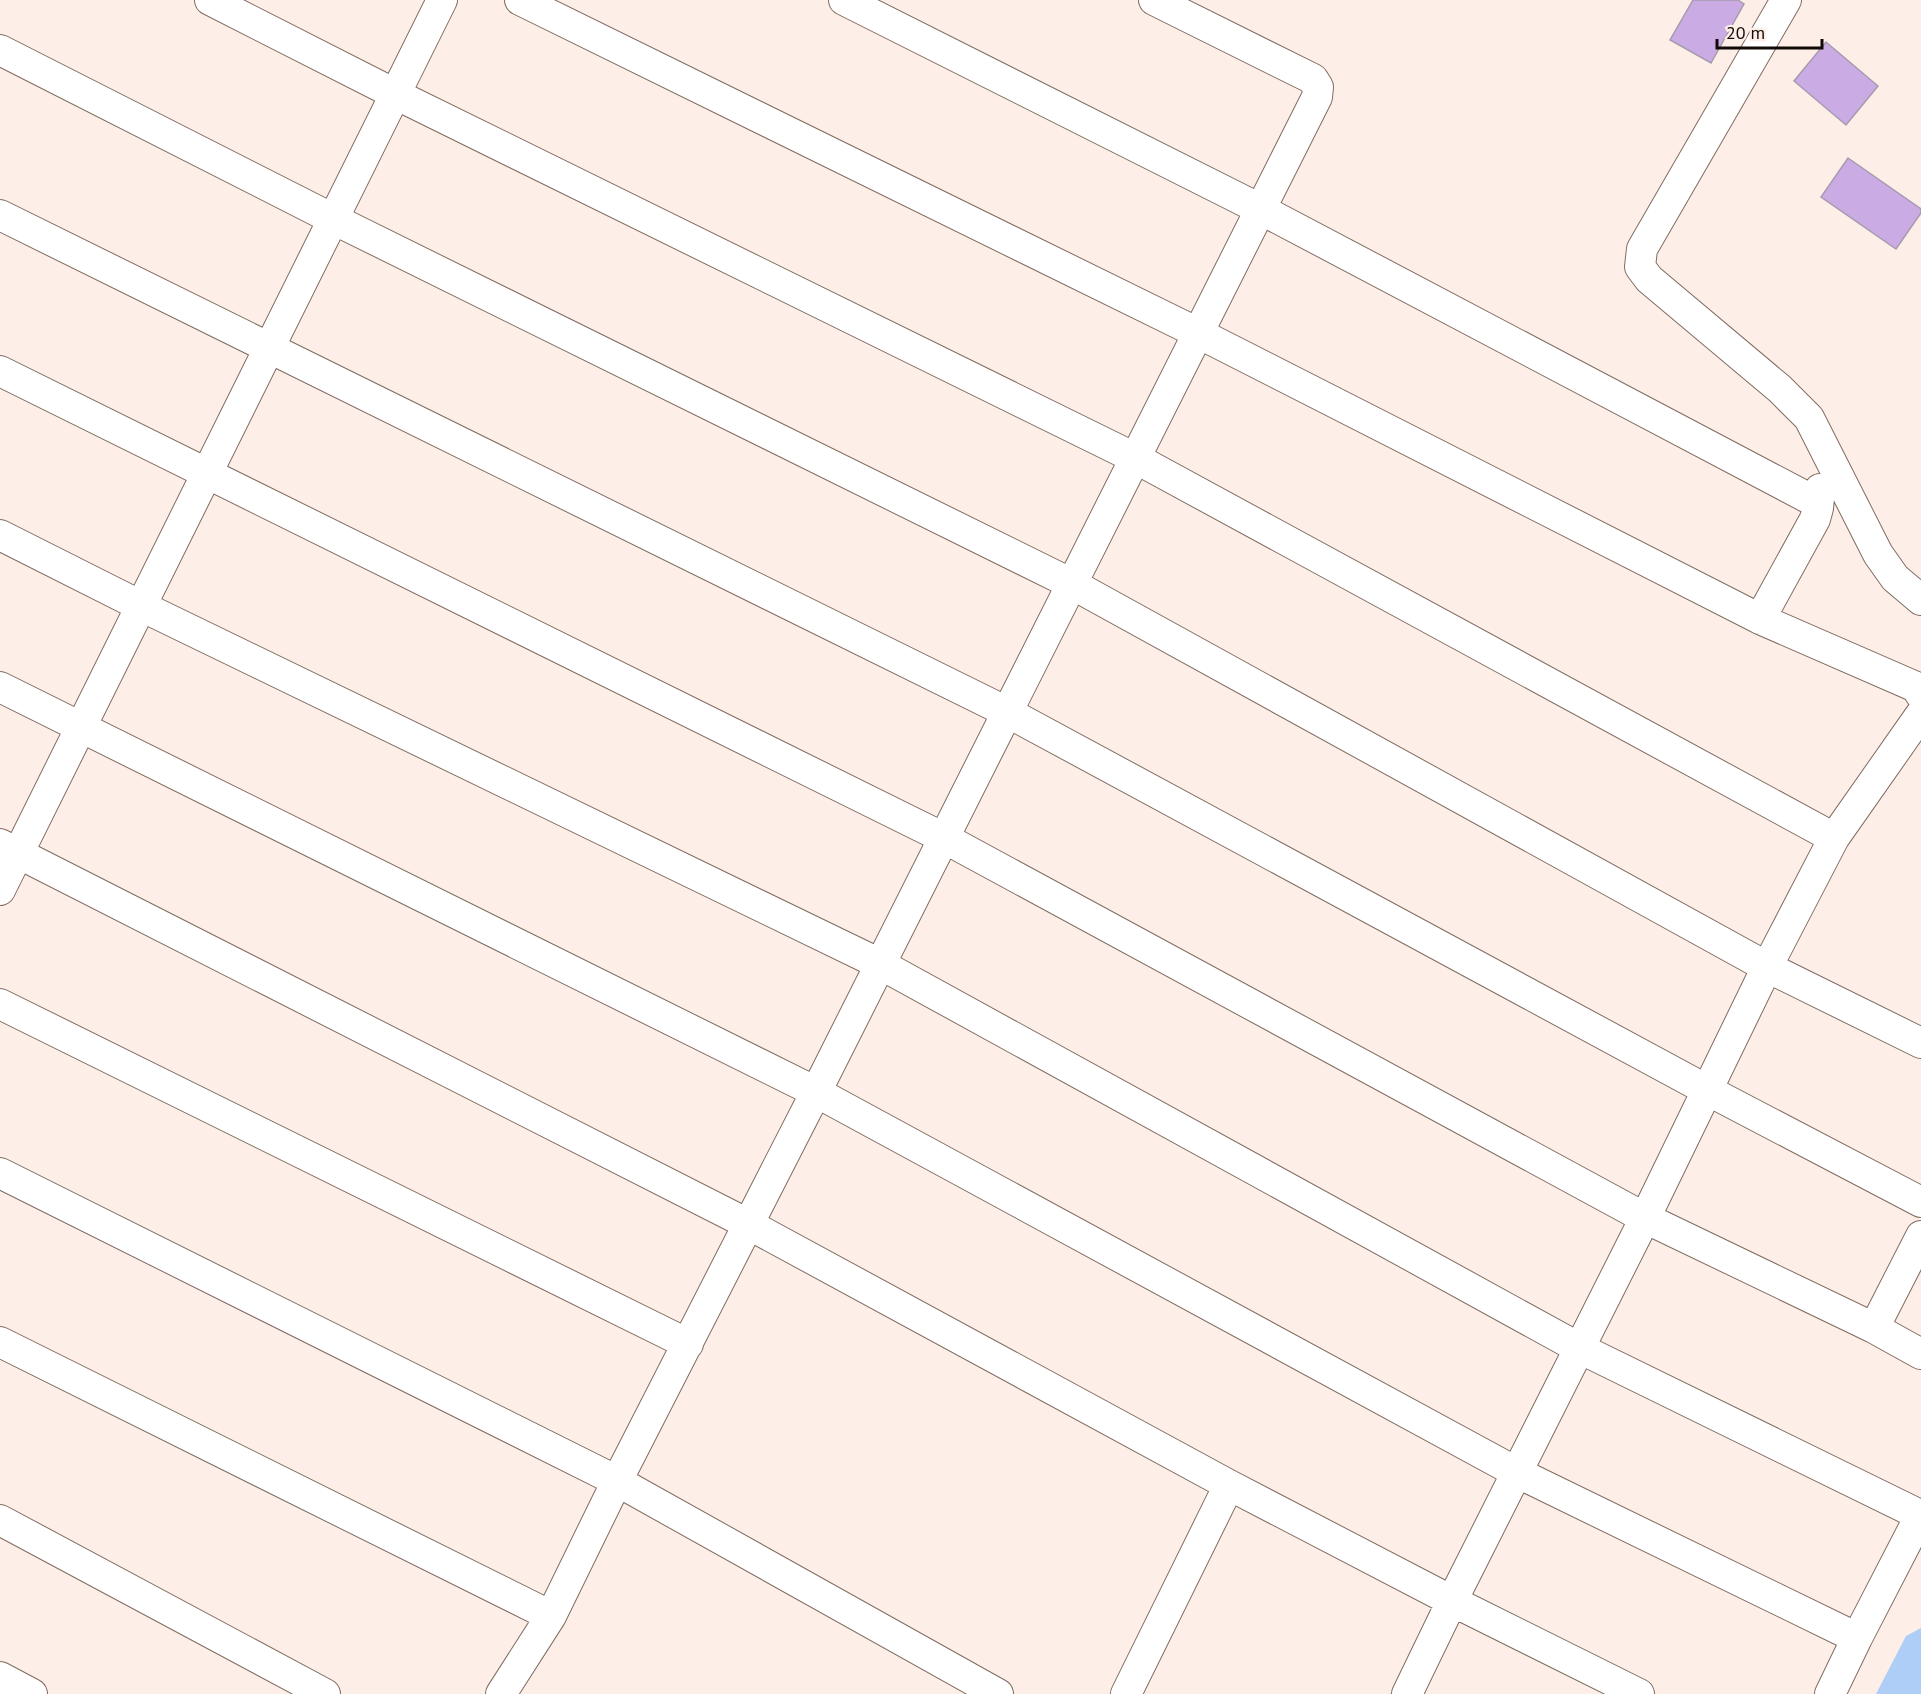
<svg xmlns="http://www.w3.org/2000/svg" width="1921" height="1694" font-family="'PT Sans',sans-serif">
	<rect width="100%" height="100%" fill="#fdefe8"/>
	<path fill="#aecdf7" d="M1921,1628V1694H1876L1906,1636Z"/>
	<path fill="#caabe3" stroke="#a69bae" stroke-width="1.5" d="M1693,0H1738L1744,4L1711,63L1670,40Z
		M1826,42L1878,86L1846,125L1794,81Z
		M1848,158L1921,209V213L1896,249L1821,197Z"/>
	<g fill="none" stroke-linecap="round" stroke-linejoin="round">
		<g stroke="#806c61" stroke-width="32">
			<path id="street" d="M210,0L395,94L1135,458L1834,838
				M520,0L1198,333L1760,619L1916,687L1921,695
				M844,0L1260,209L1812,500L1818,508
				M1786,0L1642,249L1640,267L1649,279L1780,389L1809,418L1878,554L1895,578L1921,600
				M0,50L333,219L1072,584L1767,967L1921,1043
				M0,215L1007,712L1707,1090L1921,1202
				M0,371L944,838L1645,1218L1874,1328L1921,1354
				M0,535L141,606L880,964L1579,1348L1920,1515
				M1760,619L1815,519L1818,508L1820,489
				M0,687L816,1092L1516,1472L1857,1638
				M0,844L748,1224L1229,1485L1452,1601L1639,1694
				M0,890L442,0
				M0,1004L688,1344
				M0,1173L617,1481L998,1694
				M1874,1328L1921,1236
				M0,1342L551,1616
				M0,1520L325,1694
				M0,1677L32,1694
				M501,1694L551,1616L617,1481L816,1092L1317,97L1318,87L1313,79L1154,0
				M1126,1694L1229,1485
				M1407,1694L1452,1601L1645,1218L1767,967L1834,838L1921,714
				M1830,1694L1857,1638L1921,1514"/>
		</g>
		<use href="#street" stroke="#fff" stroke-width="30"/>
	</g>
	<path d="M1717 39v9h105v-9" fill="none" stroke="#110a07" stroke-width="3"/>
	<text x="1726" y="39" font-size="18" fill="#110a07" stroke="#fdefe8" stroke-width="4.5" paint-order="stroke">20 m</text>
</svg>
